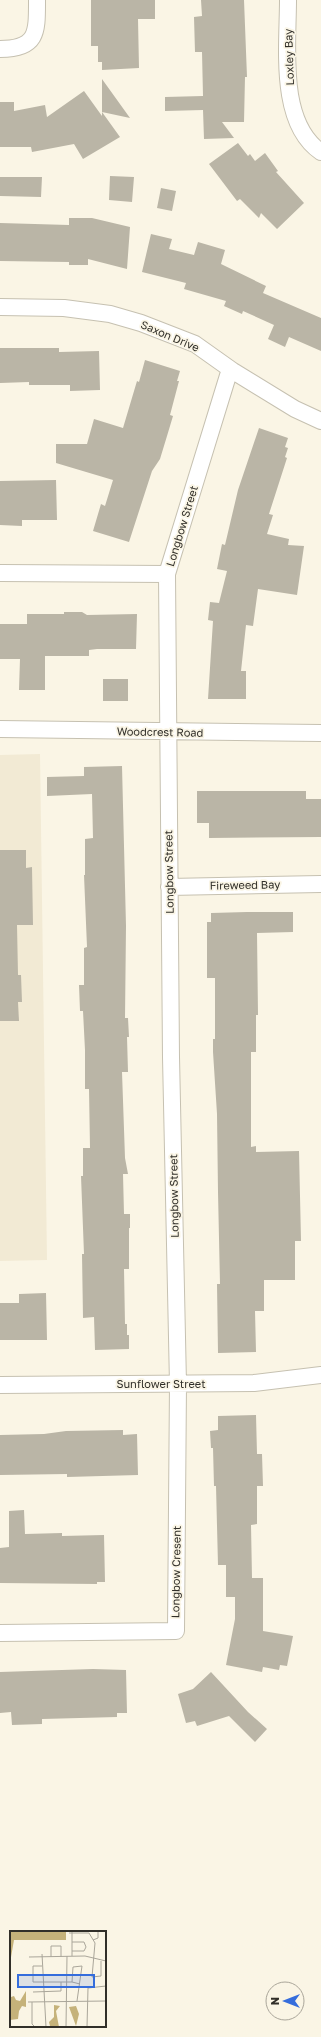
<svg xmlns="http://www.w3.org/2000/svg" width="321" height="2037" font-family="'Golos Text',sans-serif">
	<rect width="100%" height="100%" fill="#faf5e5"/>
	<path fill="#f2ead4" d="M40,754L47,1260L0,1261V755Z"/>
	<path fill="#bab5a6" d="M91,0H155V19H138L139,68L102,70V62H98V46H91Z
		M201,0H244L247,77H245L244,122H222L234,138L204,139L203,110L165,111V97L203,96L202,52H195L194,17L202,16Z
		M102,79L130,118L102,112L120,137L83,159L74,144L32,152L31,147H0V102H14V111L45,105L47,117L84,91L102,116Z
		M238,143L248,156L250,154L255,161L265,153L278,171L276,172L304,203L277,229L261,213L259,218L240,199L237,201L209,164Z
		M110,176L134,177L132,202L109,200Z
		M0,177H42L41,197L0,196Z
		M161,188L176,191L172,211L157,208Z
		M69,218H92L130,227L127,269L88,259V265H69V262L0,261V223L69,225Z
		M151,234L172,239L169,249L194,255L198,242L225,250L221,264L266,286L263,293L321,318V351L289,337L285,347L268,339L274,325L243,311L242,314L224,306L226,301L184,289L186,283L142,272Z
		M0,348H59V352L99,351L100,390L70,391V385H29V382L0,383Z
		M145,360L180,371L177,381H179L170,415L173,416L167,436L160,459L152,471L129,542L93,531L101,504L105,506L113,480L56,463V444H87L94,419L123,428L137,381L139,382Z
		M259,428L288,438L285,447L288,448L285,457L287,458L269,514L273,515L267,534L289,539L288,545L304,546L297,595L258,589L253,626L246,625L241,671H246V699H208L213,621L208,620L210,602L219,603L227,571L217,569L222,544L225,545L238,490Z
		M56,480L57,520H22V526L0,525V481Z
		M64,612H82L87,615L137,614L136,649H97L89,650V656H45V690H19L20,659H0V624H27V614H64Z
		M103,679H128V701H103Z
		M122,766L126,926L125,1018H128L129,1037H127L128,1072H122L125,1158L128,1174H123L124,1214H130V1228H129V1269H124L125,1324H127V1335H129V1349L95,1350L94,1317L83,1318L82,1254H84L81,1176H83V1148H90L89,1089H85V1050L83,1011H80L79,985H84V948L87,947L84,875H85V839L93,838L92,794L47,796V777L84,776V767Z
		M197,791H306V799H321V837L209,838V823H197Z
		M0,850H26V868L32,867L33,925H17L18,975H21L22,1002H18L19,1021H0Z
		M247,912H293V932L257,933L258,1015H256V1052H251V1147L256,1146V1152L299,1151L301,1241H295V1280H264V1311H255L256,1352L218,1353L217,1284H220L218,1192L217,1114L213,1052V1039H215V978H207V922H211V913Z
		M46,1293L47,1340H0V1303H19V1294Z
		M256,1415L257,1454H262L263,1486H257V1524L251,1525L252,1578H263V1631L293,1636L287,1666L280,1665L279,1670L263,1667L262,1672L226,1665L235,1619V1597H226V1565H218L216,1486H214L213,1448H211L210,1431L218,1430V1416Z
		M123,1430V1435L137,1434L138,1475L67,1477V1474L0,1475V1435L44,1434L66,1431Z
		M24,1510L25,1534L62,1533V1536L104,1535L105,1582H97V1584L0,1583V1548L9,1547V1511Z
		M93,1669L126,1670L127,1713H117V1717L42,1719V1724L12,1725L11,1712L0,1713V1672Z
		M211,1672L248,1712L267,1729L255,1742L229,1716L197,1726L195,1721L186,1723L178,1694L193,1689Z"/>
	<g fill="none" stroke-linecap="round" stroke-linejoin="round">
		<g stroke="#c6c1b1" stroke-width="18">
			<path id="minor" d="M288,0C288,46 278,123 321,152
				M0,49C38,49 37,32 37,0
				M0,307L64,308L110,314L141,323L195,344L233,371L295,409L321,421
				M0,573L167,574
				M0,729L321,733
				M169,887L321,884
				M0,1385L254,1383L321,1375
				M0,1633L176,1631L178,1384L171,1057L167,574L230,369"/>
		</g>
		<use href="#minor" stroke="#fff" stroke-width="16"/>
	</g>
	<g text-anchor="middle" stroke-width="3.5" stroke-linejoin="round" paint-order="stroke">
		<g font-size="11" fill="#312f29" stroke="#faf5e5">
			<text transform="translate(289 57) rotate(-92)" y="4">Loxley Bay</text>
			<text transform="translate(170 336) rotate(23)" y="4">Saxon Drive</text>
			<text transform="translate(182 526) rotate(-73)" y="4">Longbow Street</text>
			<text transform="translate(160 732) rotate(1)" y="4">Woodcrest Road</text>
			<text transform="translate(169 872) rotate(-91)" y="4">Longbow Street</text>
			<text transform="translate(245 885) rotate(-1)" y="4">Fireweed Bay</text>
			<text transform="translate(174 1196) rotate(-91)" y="4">Longbow Street</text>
			<text x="161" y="1388">Sunflower Street</text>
			<text transform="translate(176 1572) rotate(-89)" y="4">Longbow Cresent</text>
		</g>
	</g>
	<g transform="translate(10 1931)">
		<rect width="96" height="96" fill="#faf5e5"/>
		<path d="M0,0H56V9H4L0,32ZM16,60V76L12,75L9,80L8,88L0,89L1,66L4,65L6,69L10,70ZM44,74L50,75L46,80L49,96L40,95L39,91L44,86ZM66,75L69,83L66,95L59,76Z" fill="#c5b27a"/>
		<path fill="none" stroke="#aaa69a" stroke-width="1" d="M62,0V25M59,2H79L85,12L82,46L91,45V30M83,9L88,7V0M62,11H74L76,16L74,20H62M32,23L36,96M19,26L75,25L96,30M41,26V15H51V26M32,35H23V51H62L70,53M62,51L63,36L72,35L67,70M23,61L51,60V51M18,71L96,70M22,71V93L25,96M56,96L57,25M77,96L78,57L96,55"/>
		<path fill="#356ddc" fill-opacity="0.15" stroke="#356ddc" stroke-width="2" d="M8,44H84V56H8Z"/>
		<rect width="96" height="96" fill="none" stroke="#312f29" stroke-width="2"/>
	</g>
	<g transform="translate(285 2001) rotate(270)"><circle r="19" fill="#faf5e5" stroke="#aaa69a"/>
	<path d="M0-3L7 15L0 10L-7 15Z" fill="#356ddc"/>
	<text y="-6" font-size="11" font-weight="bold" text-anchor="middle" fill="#312f29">N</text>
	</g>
</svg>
